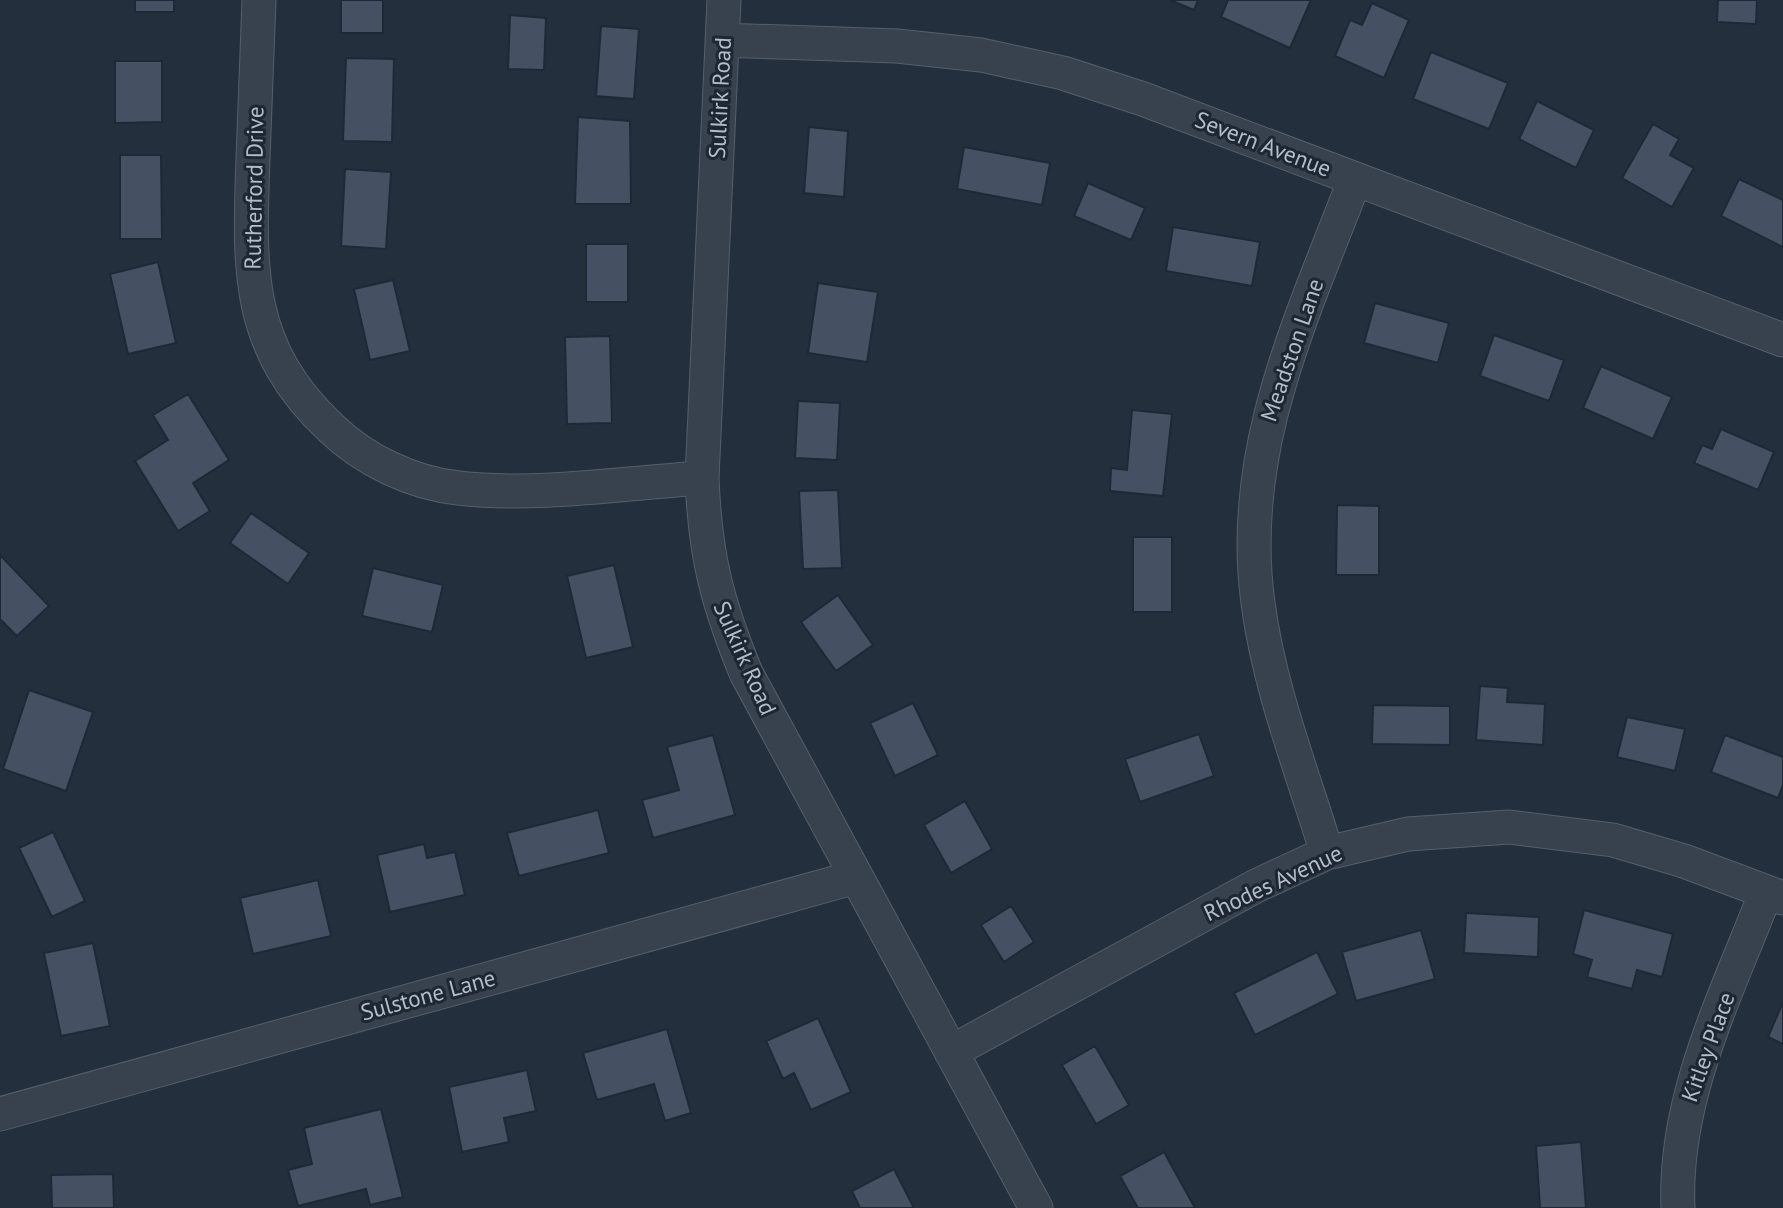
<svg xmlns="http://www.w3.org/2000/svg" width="1783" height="1208" font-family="'PT Sans',sans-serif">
	<rect width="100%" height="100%" fill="#242f3e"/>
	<path fill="#455162" stroke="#1f2835" stroke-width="2" d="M135,0H174V12H135Z
		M341,0H383V33H341Z
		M1170,0H1198L1194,10Z
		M1228,0H1311L1290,48L1221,17Z
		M1718,0H1757L1756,24L1717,22Z
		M1372,3L1409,20L1384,78L1335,56L1350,20L1362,25Z
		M510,15L546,18L544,70L508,69Z
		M601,26L639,29L634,99L596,96Z
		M1431,52L1508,83L1489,129L1413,99Z
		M346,58L394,59L392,142L343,141Z
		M115,61H162V122L115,123Z
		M1537,101L1594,130L1576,168L1519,139Z
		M578,117L630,121L631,204H575Z
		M1653,124L1679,139L1670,155L1694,168L1672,207L1622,178Z
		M809,127L848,131L844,197L804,193Z
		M964,147L1050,163L1042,205L957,189Z
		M120,155H161L162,239H120Z
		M345,169L391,172L386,249L341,246Z
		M1739,179L1783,200V247L1721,216Z
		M1088,183L1145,208L1131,240L1074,216Z
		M1173,227L1260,242L1252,286L1166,271Z
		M586,244H628V302H586Z
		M158,262L176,343L128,354L110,274Z
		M393,280L410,351L370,360L354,289Z
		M818,283L878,292L867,362L808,353Z
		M1375,303L1449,323L1438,363L1364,343Z
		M1494,335L1564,360L1549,401L1480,376Z
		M610,336L612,423L567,424L565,337Z
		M1601,366L1672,397L1653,439L1583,408Z
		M188,394L229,460L193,483L210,511L178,531L135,461L168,440L153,415Z
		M798,401L840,403L837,460L795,458Z
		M1132,410L1172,414L1163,496L1110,491L1111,468L1127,470Z
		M1721,429L1774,452L1758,490L1694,463L1702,445L1712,449Z
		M838,490L842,568L803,569L799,491Z
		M1337,505L1379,506V575H1336Z
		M251,513L309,553L288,584L230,543Z
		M1133,537H1172V612H1133Z
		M0,555L49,606L17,636L0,619Z
		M614,565L633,647L586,658L567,576Z
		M373,568L443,585L432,632L362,616Z
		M838,595L873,645L836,671L801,622Z
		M1480,686L1508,688L1507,702L1545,704L1543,745L1476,740Z
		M29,690L93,712L66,791L3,769Z
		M913,703L938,755L895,776L870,723Z
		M1373,705L1450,706V745L1372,744Z
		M1627,717L1685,729L1675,771L1617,757Z
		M1199,734L1214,776L1140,802L1125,759Z
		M713,735L735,815L653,838L642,800L679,790L667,747Z
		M1725,735L1783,757V785L1778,798L1711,772Z
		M965,801L992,849L951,873L924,825Z
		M598,810L609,853L519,876L507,833Z
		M53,832L85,901L52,917L19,848Z
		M424,844L427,858L455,852L465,895L390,912L377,855Z
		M318,880L331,936L253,954L240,898Z
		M1011,906L1034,942L1004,962L981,925Z
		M1584,910L1673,934L1662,977L1637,970L1632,989L1587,977L1592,960L1573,954Z
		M1466,913L1539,917L1538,957L1464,953Z
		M1421,930L1435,979L1356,1001L1342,952Z
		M93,943L110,1026L61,1036L44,953Z
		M1317,952L1338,994L1255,1035L1234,993Z
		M1783,1002V1044L1768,1037Z
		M818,1018L851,1092L811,1110L794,1073L783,1079L766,1041Z
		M667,1029L691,1113L665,1121L654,1084L597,1100L583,1053Z
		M1095,1046L1129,1105L1096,1124L1062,1065Z
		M527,1070L536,1111L504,1118L509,1142L462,1152L449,1087Z
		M381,1109L403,1197L370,1205L366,1189L298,1206L288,1170L312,1164L304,1128Z
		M1581,1142L1586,1208H1540L1536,1146Z
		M1164,1152L1195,1208H1138L1120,1176Z
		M894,1169L914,1208H860L852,1191Z
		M113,1174L114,1208H52L51,1175Z"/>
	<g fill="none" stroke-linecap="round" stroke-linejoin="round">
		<g stroke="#565f6c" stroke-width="35">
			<path id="minor" d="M259,0C257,53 255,106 253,159C249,268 245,348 331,428C364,460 412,483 458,488C534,497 625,483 702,478
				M724,0L702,478C705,556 717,602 746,673L1036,1208
				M722,40L897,46L981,55L1063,73L1143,99L1783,340
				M1327,853C1302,771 1269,688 1258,603C1237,450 1302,318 1355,179
				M951,1052L1256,886L1327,853L1408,834L1509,827L1613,840L1684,861L1783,898
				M0,1114L856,877
				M1678,1208C1673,1097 1727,994 1766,892"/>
		</g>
		<use href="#minor" stroke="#38414e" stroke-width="33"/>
	</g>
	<g text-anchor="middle" stroke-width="6" stroke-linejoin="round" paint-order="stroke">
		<g font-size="23" fill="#b4bcc9" stroke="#1d2633">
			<text transform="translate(720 98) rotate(-87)" y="8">Sulkirk Road</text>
			<text transform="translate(1263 144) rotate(21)" y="8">Severn Avenue</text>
			<text transform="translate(254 188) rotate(-89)" y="8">Rutherford Drive</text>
			<text transform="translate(1292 350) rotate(-71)" y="8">Meadston Lane</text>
			<text transform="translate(745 658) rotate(66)" y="8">Sulkirk Road</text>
			<text transform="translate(1273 883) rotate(-25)" y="8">Rhodes Avenue</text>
			<text transform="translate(428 995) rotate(-15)" y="8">Sulstone Lane</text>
			<text transform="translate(1708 1047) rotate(-70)" y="8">Kitley Place</text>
		</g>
	</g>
</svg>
